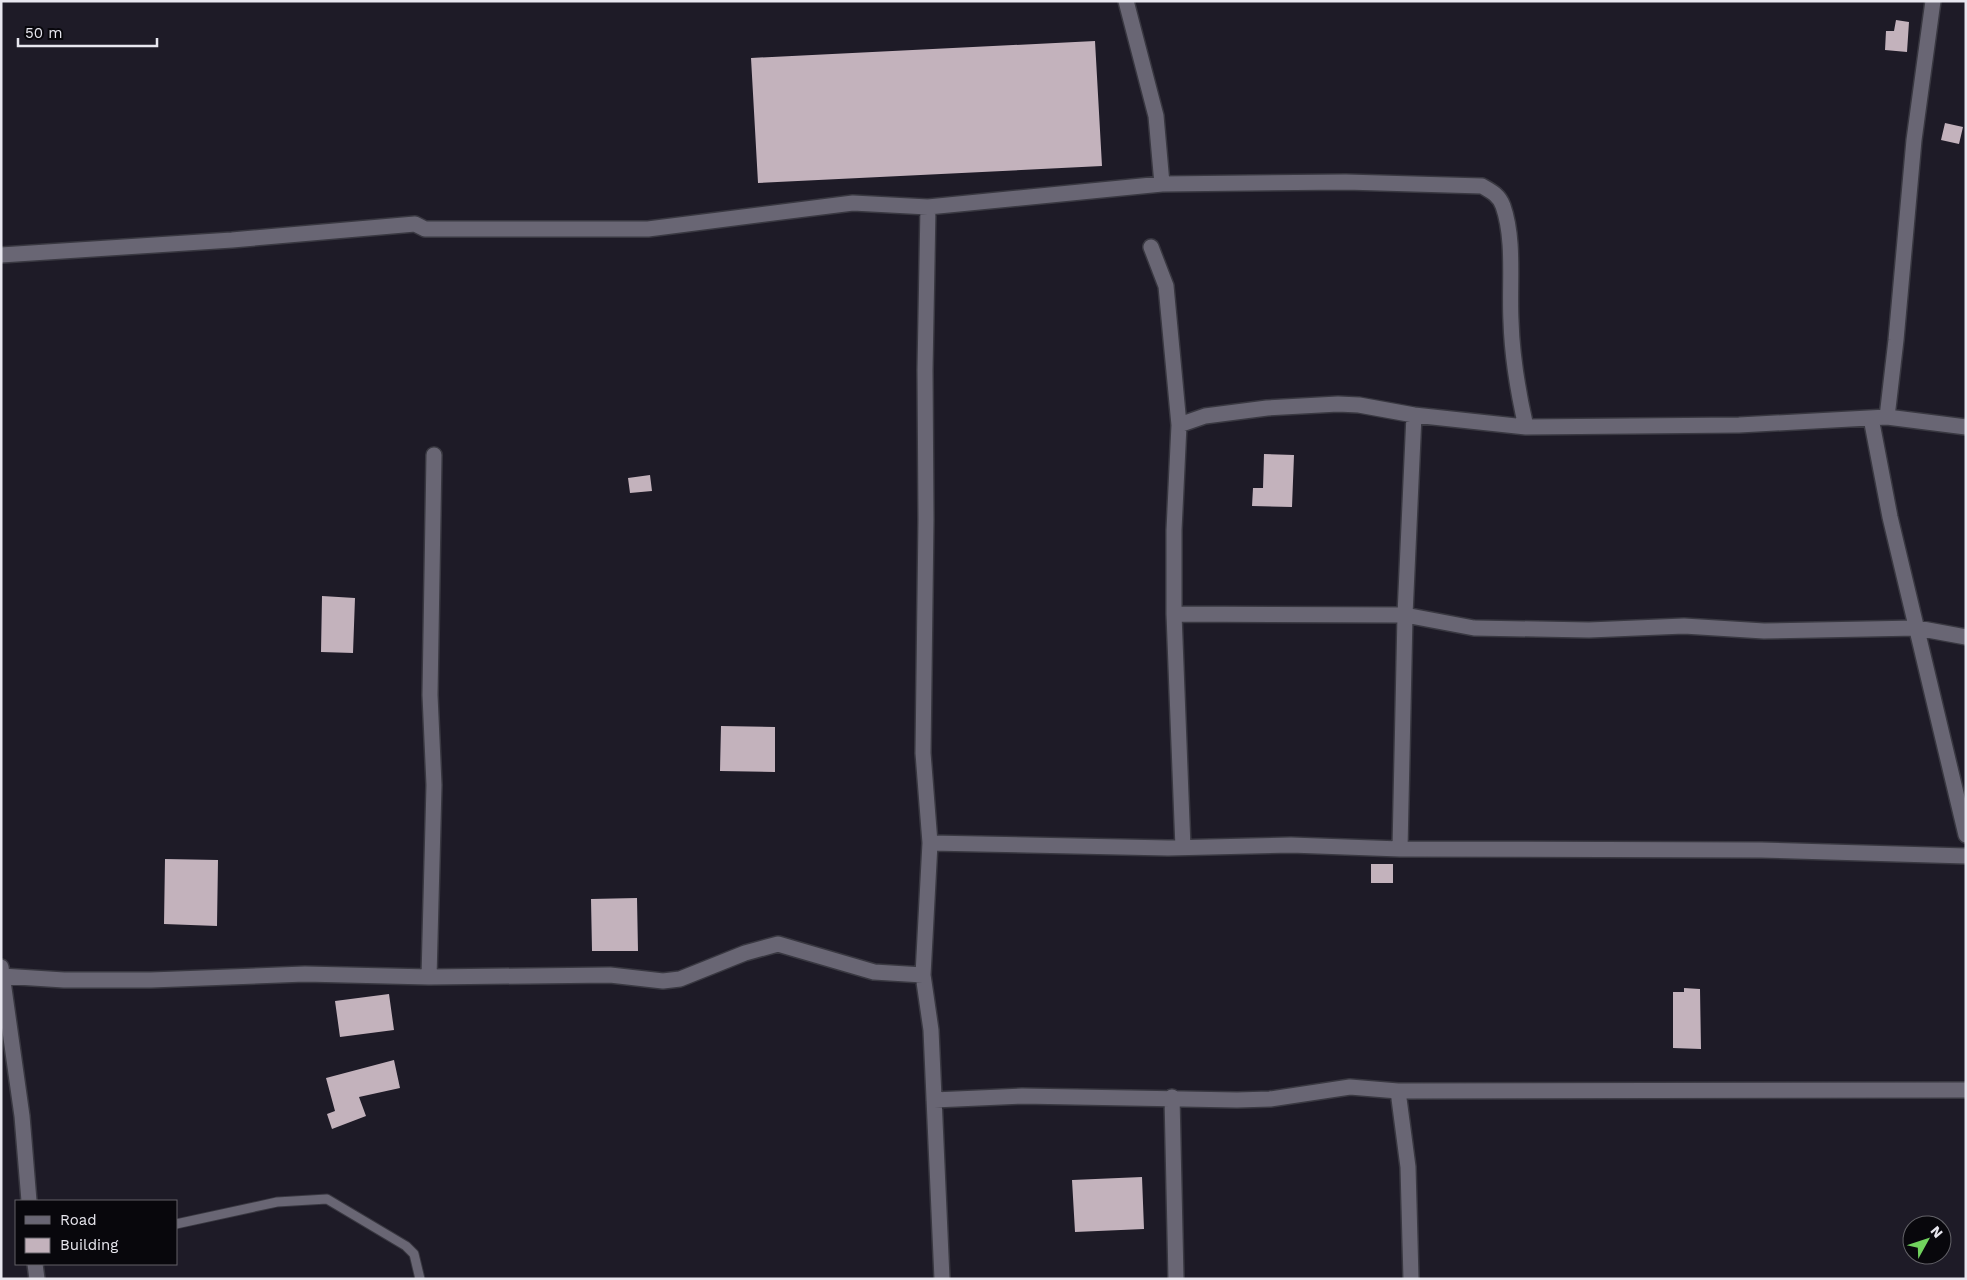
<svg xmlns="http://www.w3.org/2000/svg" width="1967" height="1280" font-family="'Work Sans',sans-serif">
	<rect width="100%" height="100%" fill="#1e1b27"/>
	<path fill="#c3b2bc" d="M1896,20L1909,22L1907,52L1885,50L1886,31H1894Z
		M1095,41L1102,166L758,183L751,58Z
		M1945,123L1963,127L1959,144L1941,140Z
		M1264,454L1294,455L1292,507L1252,506L1253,488H1263Z
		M650,475L652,491L630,493L628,478Z
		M322,596L355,598L353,653L321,652Z
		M721,726L775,727V772L720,771Z
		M165,859L218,860L217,926L164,924Z
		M1371,864H1393V883H1371Z
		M637,898L638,951H592L591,899Z
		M1684,988L1700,989L1701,1049L1673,1048V992H1684Z
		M389,994L394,1030L340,1037L335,1001Z
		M394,1060L400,1088L359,1097L366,1116L332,1129L327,1114L335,1111L326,1078Z
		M1142,1177L1144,1229L1075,1232L1072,1180Z"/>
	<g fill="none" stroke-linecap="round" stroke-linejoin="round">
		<g stroke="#393841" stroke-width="11">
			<path id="lane" d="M176,1224L277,1202L327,1199L406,1246L414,1254L420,1279"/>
		</g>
		<g stroke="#393841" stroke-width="18">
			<path id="street" d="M1126,1L1156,116L1162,184
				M1151,247L1166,286L1179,425L1174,530V614L1183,848
				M1,255L232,240L415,224L425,229H648L853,203L928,207
				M1887,417L1896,340L1914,140L1933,1
				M1871,418L1890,517L1966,835
				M1179,425L1205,416L1267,408L1338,404L1359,405L1414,415L1526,427L1739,425L1887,417L1966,427
				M1174,614L1405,615L1474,628L1589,630L1684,626L1764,631L1917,628L1966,637
				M930,843L1168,848L1291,845L1400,849L1761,850L1966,856
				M1400,849L1405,615L1414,415
				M1,967L22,1116L29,1201
				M2,976L64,980H151L305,974L429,977L610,975L663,981L680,979L745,953L778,944L874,972L923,975
				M429,977L434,785L430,695L434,455
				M1398,1091L1408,1167L1411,1279
				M1172,1097L1176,1279
				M934,1100L1022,1096L1237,1100L1270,1099L1350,1087L1398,1091L1966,1090
				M35,1264L37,1279
				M942,1279L931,1030L923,975L930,843L923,753L926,519L925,370L928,207L1162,184L1346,182L1482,186C1491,191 1499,195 1503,206C1515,240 1509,285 1511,321C1512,357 1518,392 1526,427"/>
		</g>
		<use href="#lane" stroke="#696674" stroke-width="9"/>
		<use href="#street" stroke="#696674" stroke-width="15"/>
	</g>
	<rect width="1967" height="1280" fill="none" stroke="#e8e7ef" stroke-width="5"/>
	<rect x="15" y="1200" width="162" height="65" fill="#08070c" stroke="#626167"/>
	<rect x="25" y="1216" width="25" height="8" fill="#696674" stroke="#626167"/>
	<text x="60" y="1225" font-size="15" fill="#e8e7ef">Road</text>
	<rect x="25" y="1238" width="25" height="15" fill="#c3b2bc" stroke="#626167"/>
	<text x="60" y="1250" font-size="15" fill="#e8e7ef">Building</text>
	<g transform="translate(1927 1240) rotate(50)"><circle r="24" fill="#08070c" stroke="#626167"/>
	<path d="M0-4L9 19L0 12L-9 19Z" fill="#71d35e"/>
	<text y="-8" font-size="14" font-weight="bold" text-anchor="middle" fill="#e8e7ef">N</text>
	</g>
	<path d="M18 38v8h139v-8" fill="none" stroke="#e8e7ef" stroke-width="2.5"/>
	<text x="25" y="38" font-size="15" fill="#e8e7ef" stroke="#08070c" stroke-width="4" paint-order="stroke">50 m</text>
</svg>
